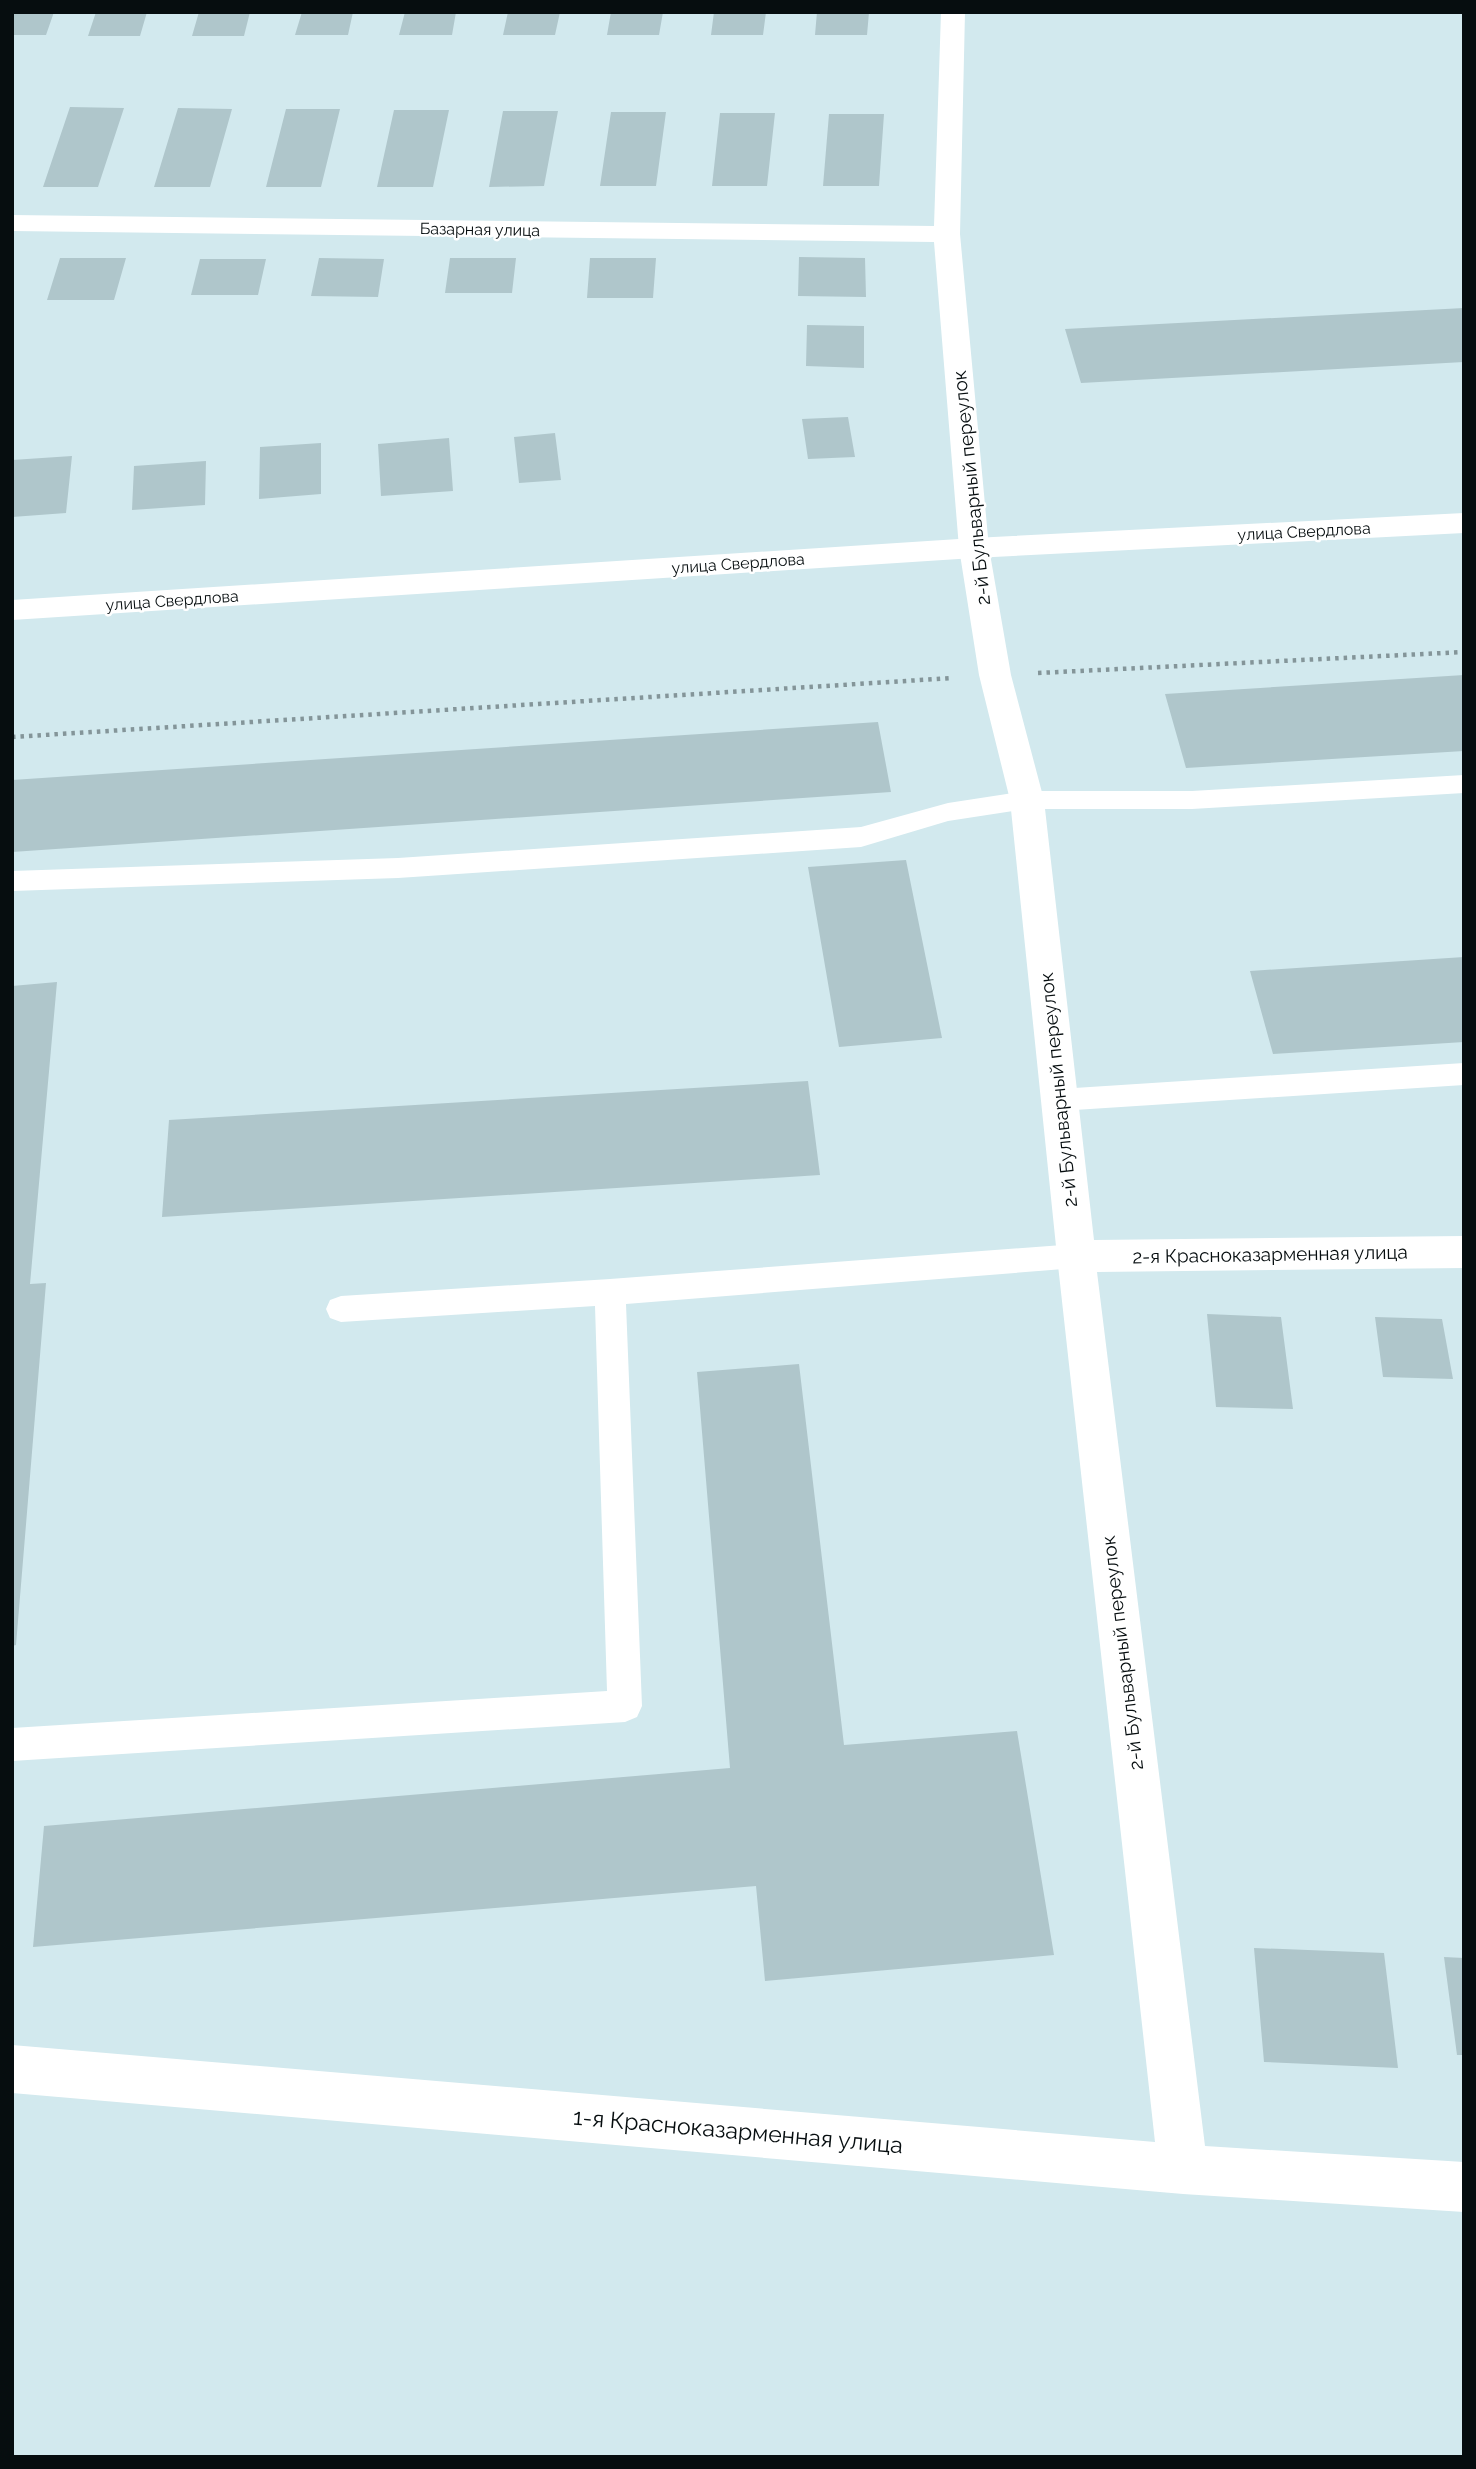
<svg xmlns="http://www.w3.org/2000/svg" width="1476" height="2469" font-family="Raleway,sans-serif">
	<rect width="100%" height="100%" fill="#d2e9ee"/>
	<path fill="#afc6cb" d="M12,12H54L46,35H12Z
		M96,12H147L140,36H88Z
		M199,12H250L244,36H192Z
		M302,12H353L348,35H295Z
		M405,12H456L452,35H399Z
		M508,12H560L555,35H503Z
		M611,12H663L659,35H607Z
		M714,12H766L763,35H711Z
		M817,12H869L867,35H815Z
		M70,107L124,108L98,187H43Z
		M178,108L232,109L210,187H154Z
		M286,109H340L321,187H266Z
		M394,110H449L433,187H377Z
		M503,111H558L544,186L489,187Z
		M611,112H666L656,186H600Z
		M720,113H775L767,186H712Z
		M829,114H884L879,186H823Z
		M799,257L865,258L866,297L798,296Z
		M60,258H126L114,300H47Z
		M319,258L384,259L378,297L311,296Z
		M450,258H516L512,293H445Z
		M590,258H656L653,298H587Z
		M200,259H266L258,295H191Z
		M1464,308V362L1081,383L1065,329Z
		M807,325L864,326V368L806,366Z
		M848,417L855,457L808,459L802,419Z
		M555,433L561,480L519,483L514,437Z
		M449,438L453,491L381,496L378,444Z
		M321,443V494L259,499L260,447Z
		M72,456L66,513L12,517V460Z
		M206,461L205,505L132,510L134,466Z
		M1464,675V751L1186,768L1165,694Z
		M878,722L891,792L12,852V780Z
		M906,860L942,1038L839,1047L808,867Z
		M1464,957V1042L1273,1054L1250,971Z
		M57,982L30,1284L46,1283L16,1645L12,1646V986Z
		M808,1081L820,1175L162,1217L169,1120Z
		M1207,1314L1281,1317L1293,1409L1216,1407Z
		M1375,1317L1442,1319L1453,1379L1383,1377Z
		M799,1364L844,1745L1017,1731L1054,1955L765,1981L756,1886L33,1947L44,1826L730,1768L697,1372Z
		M1254,1948L1384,1953L1398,2068L1264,2062Z
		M1444,1957L1464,1958V2055H1457Z"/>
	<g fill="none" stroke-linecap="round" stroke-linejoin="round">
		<path stroke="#849599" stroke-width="4.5" stroke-dasharray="3.5 5" stroke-linecap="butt" d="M1038,673L1464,652
			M12,737L953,678"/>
		<path fill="#fff" fill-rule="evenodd" d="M1464,775V793L1192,809H1027L948,821L861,847L398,878L12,891V871L398,858L861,827L948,803L1027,791H1192Z
			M1464,1063V1085L1059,1111L1049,1108L1045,1100L1049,1092L1059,1089Z
			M1076,1244L1087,1247L1091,1256L1087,1265L1076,1268L626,1304L642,1706L637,1717L625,1722L12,1761V1728L607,1691L595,1306L341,1322L330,1318L326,1309L330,1300L341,1296L610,1279Z"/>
		<path fill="#fff" fill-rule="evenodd" d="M941,12H965L960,234L989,548L1011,675L1044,800L1094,1240L1464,1236V1268L1097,1272L1205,2146L1464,2162V2212L1183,2194L12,2093V2045L1155,2142L1057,1256L1010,800L979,675L959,548L934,242L12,231V215L934,226Z"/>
		<path fill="#fff" fill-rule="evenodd" d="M1464,513V533L974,558L12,620V600L974,538Z"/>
	</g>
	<g text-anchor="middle" stroke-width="5" stroke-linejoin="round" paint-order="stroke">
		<g font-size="16" fill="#060d0f" stroke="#fff">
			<text transform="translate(480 229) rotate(1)" y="6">Базарная улица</text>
			<text transform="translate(1304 531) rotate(-3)" y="6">улица Свердлова</text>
			<text transform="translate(738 563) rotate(-4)" y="6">улица Свердлова</text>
			<text transform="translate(172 600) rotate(-4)" y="6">улица Свердлова</text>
		</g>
		<g font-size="19" fill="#060d0f" stroke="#fff">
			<text transform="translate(971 488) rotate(-96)" y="7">2-й Бульварный переулок</text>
			<text transform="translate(1058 1090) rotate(-96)" y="7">2-й Бульварный переулок</text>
			<text transform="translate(1270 1254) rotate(-1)" y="7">2-я Красноказарменная улица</text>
			<text transform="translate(1122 1653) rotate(-97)" y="7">2-й Бульварный переулок</text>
		</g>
		<g font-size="23" fill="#060d0f" stroke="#fff">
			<text transform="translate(738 2131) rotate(5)" y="8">1-я Красноказарменная улица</text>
		</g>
	</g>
	<rect width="1476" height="2469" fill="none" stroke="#060d0f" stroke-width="28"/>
</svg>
